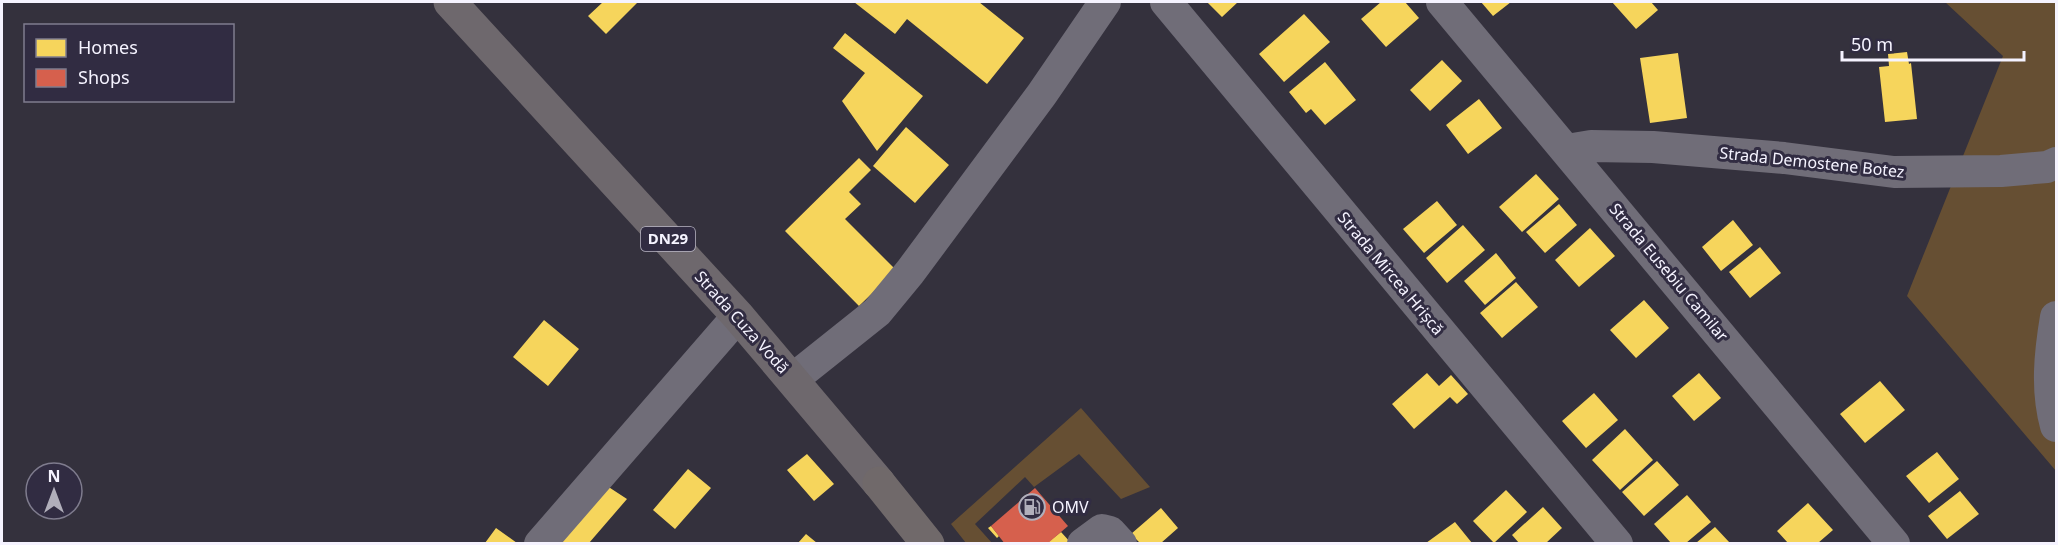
<svg xmlns="http://www.w3.org/2000/svg" width="2058" height="545" font-family="'Noto Sans',sans-serif">
	<rect width="100%" height="100%" fill="#34313d"/>
	<path fill="#664f33" d="M1945,2H2056V471L1907,296L2003,56Z
		M1081,408L1150,487L1121,499L1079,454L1034,487L1025,477L975,524L992,543H966L951,524Z"/>
	<path fill="#f6d55c" d="M603,2H638L606,34L588,16Z
		M854,2H979L1024,38L987,84L907,19L895,34Z
		M1207,2H1238L1222,17Z
		M1381,2H1405L1419,18L1386,47L1361,19Z
		M1481,2H1511L1493,16Z
		M1612,2H1651L1658,10L1636,29Z
		M1304,14L1330,42L1284,82L1259,54Z
		M845,33L923,96L877,151L842,101L865,73L833,48Z
		M1907,52L1909,64L1911,63L1917,119L1885,122L1879,67L1889,66L1888,54Z
		M1678,53L1687,118L1650,123L1640,58Z
		M1442,60L1462,81L1430,111L1410,90Z
		M1325,62L1356,100L1325,125L1311,109L1306,113L1289,92Z
		M1479,99L1502,128L1468,154L1446,125Z
		M906,127L949,165L915,203L873,166Z
		M859,158L871,170L849,192L861,204L845,219L896,270L859,306L785,231Z
		M1536,174L1559,199L1522,232L1499,207Z
		M1437,201L1457,225L1424,253L1403,229Z
		M1559,204L1577,225L1545,253L1526,232Z
		M1733,220L1753,245L1721,271L1702,247Z
		M1463,225L1485,250L1447,283L1426,258Z
		M1590,228L1615,256L1579,287L1555,260Z
		M1760,247L1781,273L1750,298L1729,272Z
		M1496,253L1516,278L1485,305L1464,281Z
		M1516,282L1538,307L1502,338L1480,313Z
		M1644,300L1669,328L1636,358L1610,330Z
		M544,320L579,349L548,386L513,357Z
		M1427,373L1439,386L1451,375L1468,394L1457,404L1450,397L1414,429L1392,404Z
		M1699,373L1721,398L1694,421L1672,396Z
		M1880,381L1905,410L1865,443L1840,414Z
		M1594,393L1618,420L1586,448L1562,421Z
		M1625,429L1653,460L1620,490L1592,460Z
		M1937,452L1959,479L1929,503L1906,476Z
		M807,454L834,484L814,501L787,470Z
		M1657,461L1679,485L1644,516L1622,492Z
		M688,469L711,488L675,529L653,510Z
		M604,484L627,499L589,543H552Z
		M1506,490L1527,512L1494,543L1473,521Z
		M1960,491L1979,514L1947,539L1928,516Z
		M1687,495L1711,522L1686,543H1671L1654,524Z
		M1808,503L1833,530L1818,543H1788L1777,531Z
		M1543,507L1562,528L1546,543H1519L1512,535Z
		M1161,508L1178,528L1161,543H1140L1131,534Z
		M1455,522L1472,543H1426Z
		M991,526L999,536L997,538L988,528Z
		M1715,527L1730,543H1696Z
		M496,528L517,543H485Z
		M1061,532L1071,543H1047Z
		M806,534L817,543H798Z"/>
	<path fill="#d6604d" d="M1035,488L1068,526L1047,544H1005L991,526Z"/>
	<g fill="none" stroke-linecap="round" stroke-linejoin="round">
		<path stroke="#706d78" stroke-width="32" d="M1166,2L1617,544
			M1442,2L1894,544
			M1567,150L1591,146L1653,147L1784,158L1894,172L2001,171L2047,167L2056,163
			M2056,317C2050,353 2046,390 2056,426
			M793,379L877,312L910,272L1042,94L1105,2
			M540,544L738,316
			M1083,544L1102,530L1110,532L1121,544"/>
		<path stroke="#6e686d" stroke-width="33" d="M450,2L738,316L879,483"/>
		<path stroke="#70696a" stroke-width="33" d="M879,483L928,544"/>
	</g>
	<defs>
		<g id="fuel-ring" transform="scale(1.35)"><circle r="9.5" fill="#312c42" stroke="#b1afbb" stroke-width="1.5"/><path d="M-5.5-6h7V0h2V4h1.3V-2.5L3-4.5l.8-.8L6-3V5H2.5V1h-1V6h-7ZM-4.2-4.7v3.2H.2V-4.7Z" fill="#b1afbb"/></g>
	</defs>
	<g fill-rule="evenodd">
		<use href="#fuel-ring" x="1032" y="507"/>
	</g>
	<g text-anchor="middle" stroke-width="6" stroke-linejoin="round" paint-order="stroke">
		<rect fill="#312c42" stroke="#bab7c6" stroke-width="1.5" x="641" y="227" width="54" height="24" rx="4.5"/>
		<g font-size="15" font-weight="bold" fill="#f5f3ff">
			<text x="668" y="244">DN29</text>
		</g>
		<g font-size="16" fill="#f5f3ff" stroke="#312c42">
			<text transform="translate(1812 162) rotate(6)" y="6">Strada Demostene Botez</text>
			<text transform="translate(1669 272) rotate(50)" y="6">Strada Eusebiu Camilar</text>
			<text transform="translate(1391 273) rotate(50)" y="6">Strada Mircea Hrișcă</text>
			<text transform="translate(742 322) rotate(48)" y="6">Strada Cuza Vodă</text>
		</g>
		<g font-size="16" fill="#f5f3ff" stroke="#312c42" text-anchor="start">
			<text x="1052" y="513">OMV</text>
		</g>
	</g>
	<rect width="2058" height="545" fill="none" stroke="#f5f3ff" stroke-width="6"/>
	<rect x="24" y="24" width="210" height="78" fill="#312c42" stroke="#7f7c8e" stroke-width="1.5"/>
	<rect x="36" y="39" width="30" height="18" fill="#f6d55c" stroke="#7f7c8e" stroke-width="1.5"/>
	<text x="78" y="54" font-size="18" fill="#f5f3ff">Homes</text>
	<rect x="36" y="69" width="30" height="18" fill="#d6604d" stroke="#7f7c8e" stroke-width="1.5"/>
	<text x="78" y="84" font-size="18" fill="#f5f3ff">Shops</text>
	<g transform="translate(54 491)"><circle r="28" fill="#312c42" stroke="#7f7c8e" stroke-width="1.5"/>
	<path d="M0-4.5L10 22L0 15L-10 22Z" fill="#b1afbb"/>
	<text y="-9" font-size="16" font-weight="bold" text-anchor="middle" fill="#f5f3ff">N</text>
	</g>
	<path d="M1842 51v9h182v-9" fill="none" stroke="#f5f3ff" stroke-width="3"/>
	<text x="1851" y="51" font-size="18" fill="#f5f3ff" stroke="#312c42" stroke-width="4.5" paint-order="stroke">50 m</text>
</svg>
